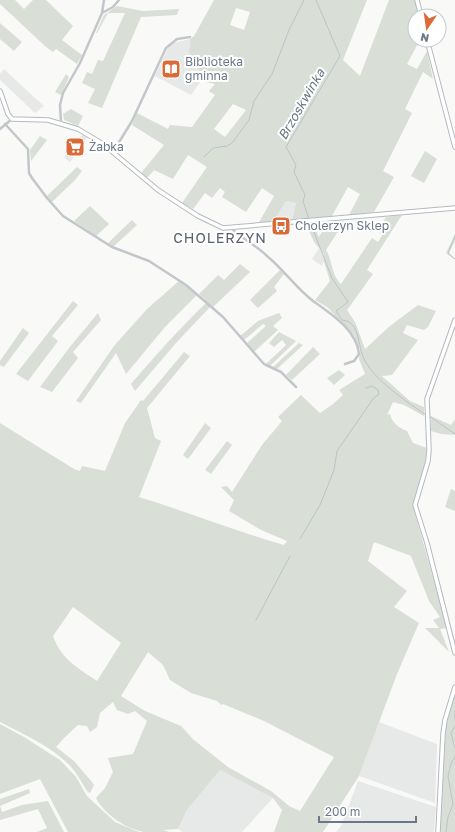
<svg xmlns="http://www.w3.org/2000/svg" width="455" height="832" font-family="'Golos Text',sans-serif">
	<rect width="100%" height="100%" fill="#f9f9f7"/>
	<path fill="#e7e8e8" d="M190,39L189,52L202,75L201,81L191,95L155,76L168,48L173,43Z
		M4,69L22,86L44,106L35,113L0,80V74Z
		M83,134L87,137L70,162L64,157Z
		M286,201L296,203L292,221L273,222Z
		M319,248L325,258L322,266L312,259Z
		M379,722L437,744L435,803L359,776Z
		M220,770L273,798L242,832H183L178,829L187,810Z
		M358,781L436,807L434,832H336L341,826Z"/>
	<path fill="#d9ded7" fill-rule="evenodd" d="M0,0H15L24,9L33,0H46L73,26L62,40L82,55L77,64L56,49L53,52L46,47L0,4Z
		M214,0H367L343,60L360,76L389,0H415L419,16H415V40H420L407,64L417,69L427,51L433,79L423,72L405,109L412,113L383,171L394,177L374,212L349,215L360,194L348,187L332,216L292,221L296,203L286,201L273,222L258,224L274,196L262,188L246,212L222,197L225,192L220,188L212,198L205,193L193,209L182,203L207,167L188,155L173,179L154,170L147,178L141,173L164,145L132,125L137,113L168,129L170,125L192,127L215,95L209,91L215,84L201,81L202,75L189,52L190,39L194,36ZM236,8L250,12L244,30L230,25ZM233,104L246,110L225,137L214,129Z
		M117,6L143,11L179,9L177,15L141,17L102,108L88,103L95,89L82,83L87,72L92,74L98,60L103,61L125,13H108L97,33H96L104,15Z
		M0,23L22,42L14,51L0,39Z
		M66,74L69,77L61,95L55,92Z
		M71,109L83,116L78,126L64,120L63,114Z
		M40,136L47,140L31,161L30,150Z
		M425,151L437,159L424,183L411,176Z
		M77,167L82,171L75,180L52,202L47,196Z
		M90,206L109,224L96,236L74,221Z
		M402,215L367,270L373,274L347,310L355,322L365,349L390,326L418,305L436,311L428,327L424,330L407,325L403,333L418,340L392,375L382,376L410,401L424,407V416L404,405L393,402L387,415L390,414C392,423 399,428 407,431L413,443L427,448L425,464L413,506L447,628L440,629L449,652L425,628H439L433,620L440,617L429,601L411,556L374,542L368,561L407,591L394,607L419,623L397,674L359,776L323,832H274L282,810L273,798L220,770L187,810L178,829L163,830L169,832C161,832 152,832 144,832C126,829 104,814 96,798L105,788L113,772L108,758L133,754L147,721L135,711L128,714L117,710L113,702L100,713L97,727L90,732L87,726L78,725L64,738L56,747L74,761L92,782L94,785L90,793L87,791C82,783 78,775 72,768C55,748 23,734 0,722V423L74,469L80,471L82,466L105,471L125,423L141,400L143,401L184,352L190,356L147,408L155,438L161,441L139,497C188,512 235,531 284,545L287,541L261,530L229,511L234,500L221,487L227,486L232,492L262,445L282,421L278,417L301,395L320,413L333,404L343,395L339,390L365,374L359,359L360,349L354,335L327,307L315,300L330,281L324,262V254L314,242L306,224L313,223L319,237L328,222L345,221L326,250C333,261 331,275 341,284L372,238L378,242L383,234L377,231L386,217ZM73,607L121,643L97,681C78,668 61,659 53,636ZM148,652L163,665L170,680L191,693L217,701L221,705L223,704L264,721L334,757L300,811L289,806L271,791L228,767L194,740L181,726L145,711L121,696Z
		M132,220L137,225L113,247L108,243Z
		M455,234V241L449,253L455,260L446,253Z
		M240,264L250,272L213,307L199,294L218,275L224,280Z
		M280,270L284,274L274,287L277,291L258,308L250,300Z
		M179,281L197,295L165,327L126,374L116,353L81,403L76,401L114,346L147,309Z
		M73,301L78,305L52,336L58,341L28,381L16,374Z
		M206,303L210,307L176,343L135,391L131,384C155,356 179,329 206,303Z
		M98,313L101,320L73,352L78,358L52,392L40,387L69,348Z
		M279,313L282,318L273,326L278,330L254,352L247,343L266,326L263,324L244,340L240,336L258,321Z
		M23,328L29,333L4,367L0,365V361Z
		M279,332L296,341L270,366L266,364L286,345L282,340L274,347L269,343Z
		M299,343L303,345L277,369L273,367Z
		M313,347L320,354L292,380L286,375Z
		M339,370L345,375L334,385L327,378Z
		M431,416L451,425L455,419V435L441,434L431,431Z
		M205,423L211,428L188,459L183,455Z
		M227,441L232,445L211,474L205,470Z
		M451,489L455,491V511L445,507Z
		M455,693V832H440L446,725Z
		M0,724L24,737L60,760L76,777L87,796L115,822L139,832H68L40,779L0,794Z
		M29,789L30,793L0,806L2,812L22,805L48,801L64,832H37L47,828L38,809L0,820V799Z"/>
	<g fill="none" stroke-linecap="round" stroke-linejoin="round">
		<path stroke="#bbc4c9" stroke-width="1" d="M204,157L213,148L227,146L232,143L249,120L254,101L272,74L289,30L304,0
			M309,219L303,201L305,195L294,172L296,165L286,147L340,56L316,0
			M310,222L332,278L348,302L336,311L342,320C361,322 357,345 364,359C375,381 406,401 426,415
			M455,236L448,253L455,259
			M429,416L455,434
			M300,539L320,505L334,470L337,451L373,399L379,394L378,390L372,386L366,388
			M256,620L290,556
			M455,710V720
			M455,726L451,733L455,749
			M446,832L448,817L453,804L448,776L451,764L455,756"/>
		<g stroke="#b5babf" stroke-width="5.5">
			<path id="secondary" d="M417,0L421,16
				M427,40L455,147
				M0,91L8,114L12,119L48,120L78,129L103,144L158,190L198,216L223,228L455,208
				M455,320L427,399L429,450L428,461L415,505L427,543L455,653
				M438,832L443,734L445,720L455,687"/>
		</g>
		<path stroke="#c3c6ca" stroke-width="2.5" d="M102,13L113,7L119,0
			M61,123L60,105L63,93L80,63L102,13L104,0
			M5,124L28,149L29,173L32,178L47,198L63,216L112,247L149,261L186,285L223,317L264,364L281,372L296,387
			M0,129L12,119
			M113,152L132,121L166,48L177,39L190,37
			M231,228C242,239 256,245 267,256C283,269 296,288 313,301C331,314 357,330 359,354L354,361L345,364"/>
		<use href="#secondary" stroke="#fff" stroke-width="3.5"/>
	</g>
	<defs>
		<g id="library-square" transform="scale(1)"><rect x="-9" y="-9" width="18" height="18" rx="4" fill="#da6b37" stroke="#fff"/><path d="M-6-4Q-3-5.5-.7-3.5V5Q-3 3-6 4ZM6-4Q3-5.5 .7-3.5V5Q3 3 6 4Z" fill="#fff"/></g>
		<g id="supermarket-square" transform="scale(1)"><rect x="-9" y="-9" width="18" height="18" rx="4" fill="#da6b37" stroke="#fff"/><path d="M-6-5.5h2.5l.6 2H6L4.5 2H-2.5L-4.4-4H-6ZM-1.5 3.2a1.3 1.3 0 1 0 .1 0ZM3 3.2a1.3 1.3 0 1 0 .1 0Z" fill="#fff"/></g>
		<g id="bus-square" transform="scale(1)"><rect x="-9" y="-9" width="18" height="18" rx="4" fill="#da6b37" stroke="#fff"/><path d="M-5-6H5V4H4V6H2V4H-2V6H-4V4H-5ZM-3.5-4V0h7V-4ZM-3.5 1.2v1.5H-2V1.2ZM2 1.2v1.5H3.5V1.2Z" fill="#fff"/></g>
	</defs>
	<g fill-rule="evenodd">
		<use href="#library-square" x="171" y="69"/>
		<use href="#supermarket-square" x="75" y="147"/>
		<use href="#bus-square" x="281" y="226"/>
	</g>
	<g text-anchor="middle" stroke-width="4" stroke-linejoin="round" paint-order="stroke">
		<g font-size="12" fill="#6a7887" stroke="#fff" text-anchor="start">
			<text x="185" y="66">Biblioteka<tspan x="185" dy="14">gminna</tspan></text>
			<text x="89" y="151">Żabka</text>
			<text x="295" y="230">Cholerzyn Sklep</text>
		</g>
		<g font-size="13" font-style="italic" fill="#667781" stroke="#fff">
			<text transform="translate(301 104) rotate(-60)" y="5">Brzoskwinka</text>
		</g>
		<g font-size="14" letter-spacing="1" fill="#58616c" stroke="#fff">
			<text x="220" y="243">CHOLERZYN</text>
		</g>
	</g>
	<g transform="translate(427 28) rotate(193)"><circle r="19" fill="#ffffff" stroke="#c3c9cf"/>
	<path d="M0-3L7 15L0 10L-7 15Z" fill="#da6b37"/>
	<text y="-6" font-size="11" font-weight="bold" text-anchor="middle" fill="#6a7887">N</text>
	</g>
	<path d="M319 816v6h97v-6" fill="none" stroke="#6a7887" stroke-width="2"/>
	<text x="325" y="816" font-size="12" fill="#6a7887" stroke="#ffffff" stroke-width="3" paint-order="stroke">200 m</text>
</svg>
